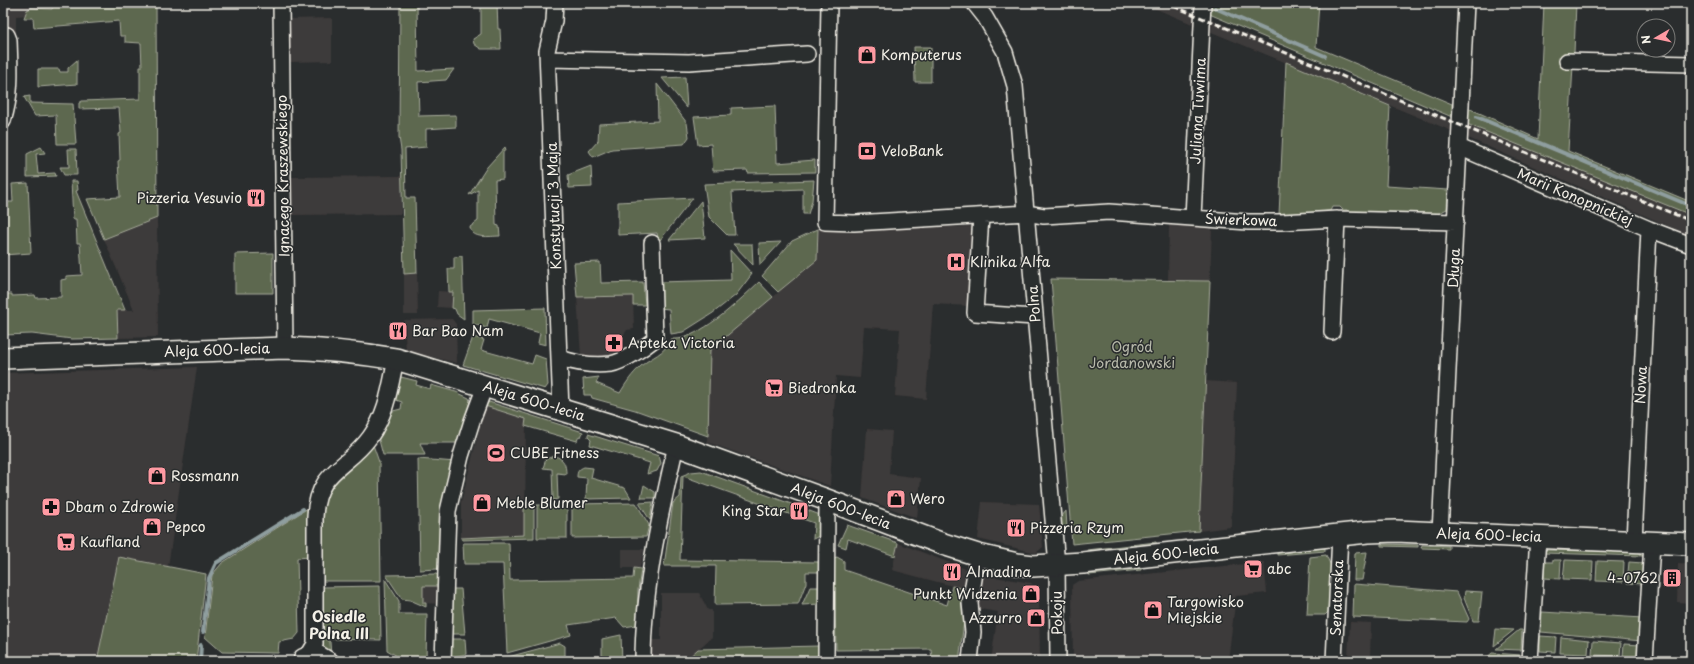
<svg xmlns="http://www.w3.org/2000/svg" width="1694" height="664" font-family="'Playpen Sans',sans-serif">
	<rect width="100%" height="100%" fill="#2a2d2e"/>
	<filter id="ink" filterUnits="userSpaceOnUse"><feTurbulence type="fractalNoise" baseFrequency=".025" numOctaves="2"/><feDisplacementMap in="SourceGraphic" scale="8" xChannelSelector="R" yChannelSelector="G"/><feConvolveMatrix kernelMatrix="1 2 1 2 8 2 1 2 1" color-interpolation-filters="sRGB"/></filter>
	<g filter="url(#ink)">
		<path fill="#3e3a3a" d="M3,3H52L53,13L16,16V45H3Z
			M1142,3H1170L1199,15L1197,26Z
			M332,18V61L290,62L289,19Z
			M1208,18L1453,121L1452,131L1209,31Z
			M1467,124L1691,215V236L1466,137Z
			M401,176V214L292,215L291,177Z
			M157,218L158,337L118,338L117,310H134L104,239Z
			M1169,225L1212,228L1210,281L1168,280Z
			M976,226L970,306L933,304L926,399L895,396L900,329L864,327L860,378L836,376L830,486L707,442L710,350L817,260L818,229L869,230Z
			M417,273L418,315H404V274Z
			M438,291L453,292L452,308L437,307Z
			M633,296L634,329L627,330L622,337V346L618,354L613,356H581L577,297Z
			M452,319L456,324L457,363L406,351L404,320Z
			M197,367L168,567L119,557L97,661H3V373Z
			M1205,381L1237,383L1231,527L1199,531Z
			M485,406L526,419L525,535L461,538V502Z
			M867,429L892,431L889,474L921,478L917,518L862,498Z
			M982,502L1039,504L1043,547L1036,553L978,539Z
			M898,543L971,571L968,590L892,570Z
			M622,549H644L640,568H622Z
			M1264,562L1267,593L1236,596L1228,661H1073L1072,585L1078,581Z
			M1678,563L1691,564V603L1677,602Z
			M978,574L1031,583L1039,590L1040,661H991L998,612L974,608Z
			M423,586H445L443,604L423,603Z
			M661,593H699L708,610H712V637L685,661H650L649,640H661Z
			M1350,622L1371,623L1370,658L1348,657Z"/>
		<path fill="#5d674f" stroke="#a8ac9c" d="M55,3H156L157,218L104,239L87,199L120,197L118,161L120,160L119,134L121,133L119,108L79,109V103L82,101L140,99V67H142L141,43L125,42V36H120L119,21L34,28L33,18H24L27,10L31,8L52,9Z
			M400,3H417L418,71L454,69L446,80L418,82L419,116L456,115V127L426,129V147L405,149L406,198H415L417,273L404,274L401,150L399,137Z
			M481,3H497L498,29H500L501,49H481L474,44L473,39L481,34Z
			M1212,3H1319L1316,47L1452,104V117L1207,13Z
			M1544,3H1576L1574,53L1565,57L1573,66L1568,151L1691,202V215L1467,124L1468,108L1538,139Z
			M914,47H931V82H915Z
			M77,60V84L38,87V69H59L60,72H68V68Z
			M1286,62L1390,106L1386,186L1448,190L1447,209L1439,213V217L1347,214V210H1343L1340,207H1332L1330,211L1279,215Z
			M685,77L687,108L662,78Z
			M657,84L687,123L689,137L684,144L612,149L593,157L589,151L598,141L599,124L658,121Z
			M30,96V103L73,104L76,144H57L56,115L35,116L24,97Z
			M775,106L777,163L815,160V172L748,173L747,170L713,171L711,144L698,145L694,117L731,115V108Z
			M41,147L45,153L36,154L38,174L55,173L56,176L27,177V154Z
			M505,147L506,150L503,152V179L495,180L496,225L499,226L500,236C490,236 472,240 470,227L478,221V190L469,195L487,167Z
			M68,149H76L77,175H64L60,167H69Z
			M591,166L592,187L569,188L568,175Z
			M814,180L812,201L808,214H803V189L732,192L735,235H727L709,217L704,184Z
			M71,181H77L78,190L76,191L125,310H117L118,338L72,339L32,334L3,335V262L6,294H12V296L35,295L36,298L61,297V280L66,279V276L82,275L80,243H77L76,219H73Z
			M28,183L31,253L3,255V202H13L12,184Z
			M693,198L660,240H658L657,233L618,235V202Z
			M701,201L705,238L669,240Z
			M818,229L817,260L778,292L762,276L792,241Z
			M781,242L760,265L759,243Z
			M733,244H752L753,265Z
			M730,250L752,274L736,295L713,313L683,332L671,334L669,309L659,308V282L731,280Z
			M273,253V293H235V254Z
			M462,256L464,319L457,314L455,309L452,308L453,292H449L448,269H454V257Z
			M600,262L601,283L643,282L645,305H633V296L577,297L574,263Z
			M1051,279L1210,281L1199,531L1072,544Z
			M759,282L773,297L710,350L708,436L635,410L592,398L591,395H584L583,379L599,377L596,383L620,393C626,383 632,374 641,366C652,356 664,355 671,339C676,339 682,339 686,337C712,327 739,301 759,282Z
			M545,308L546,345L538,343L540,333L489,319L487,328L473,324V310Z
			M473,337L484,340L481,350L532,364L535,355L546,359L548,385L545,389L463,365Z
			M401,377L417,381L416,385L430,389L431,385L456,392L469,398L470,401L460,443H420L425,455H383L377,433L389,412L401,409L402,402L393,399L397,379Z
			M489,402L583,432L581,437L579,436L577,441L525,426L526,419L485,406Z
			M588,434L659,456L661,463L657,471L647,474L650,463L590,445L591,440L588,437Z
			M372,442L379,462L381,581H322L318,519L324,489Z
			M554,456C564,458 566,465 566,474L557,473L558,499L553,500L552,469L543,468L546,459Z
			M418,459L456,462L441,566L437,569L420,570Z
			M584,467L593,468L591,478L625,488L631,498L586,499L587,478L577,477C577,471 579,469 584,467Z
			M701,471L794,505L792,513L804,518L807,510L820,515L821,535L813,539L814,523L683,476L680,560L820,562V572H806V583L798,604L715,605L716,566H664L673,503L680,497L681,476L691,472Z
			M644,485L655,492V498H641Z
			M653,502L650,520L639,503Z
			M636,503L649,525L646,537L572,538V504Z
			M524,505H534V538L462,540L461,538L524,535Z
			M537,505H567V538H537Z
			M308,508L310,557L297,558L299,633L294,639L279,642L278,653L222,652L205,637L212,575L222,563Z
			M1066,511L1067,527L1059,537L1058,521Z
			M847,525L898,543L895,556L848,539L846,548L838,545Z
			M1156,542L1157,545L1087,552V550Z
			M463,543H509L510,580L633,578L634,568L641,569L638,590L637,625L624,627L616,618L568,625L571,635L507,653L503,564H464Z
			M1381,544L1418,545V547L1381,546Z
			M1422,545L1449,546V549L1421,548Z
			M1325,548V551L1277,555V553Z
			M1546,550L1634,552L1640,553L1643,556L1544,553Z
			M1367,552L1362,580H1354L1355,553Z
			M1326,555L1331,566L1328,612L1325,615H1307L1310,557Z
			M119,557L206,574L196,661H97Z
			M837,557L844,561V570L947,605L952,586L968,590L959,661H932L931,649L836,650L834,558Z
			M1553,560H1561L1560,579L1544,578L1545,562H1553Z
			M1565,560L1593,561L1592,580L1563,579Z
			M1597,561L1624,562L1623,582L1596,581Z
			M1629,562L1643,563L1644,584L1627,583Z
			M1141,567V570L1089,575V573Z
			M436,574L439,576L441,586H423V603H426V607L410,600L402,599L386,575Z
			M385,579L399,601V614H427L426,659L405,661L387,650Z
			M1354,584L1457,592L1469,619L1467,622L1353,617Z
			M380,586L381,640L331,639L323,631L322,587Z
			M810,587H820V604L802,605Z
			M448,589H461L465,634H447Z
			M1465,591L1482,592L1479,621H1473L1464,598Z
			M1542,612L1643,618L1642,641L1541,632Z
			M1496,629L1514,630L1494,646Z
			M1519,630H1522L1521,650L1496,649Z
			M320,634L330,642L331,657L322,648Z
			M621,635L622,661H602V639Z
			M1540,636L1556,637L1555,652L1540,651Z
			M1561,637L1589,640L1588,654L1560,653Z
			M447,639H465L466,654L446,659Z
			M1593,641L1621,643L1620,656L1592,655Z
			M560,643L565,646V661H471V658L508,657Z
			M1624,644L1641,645L1640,657L1623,656Z
			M819,646V661H685L698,649Z
			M1492,653L1521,655L1520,661H1483Z
			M1349,657L1462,661H1355L1349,660Z"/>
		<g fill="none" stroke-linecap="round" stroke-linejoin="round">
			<path stroke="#8f9e9f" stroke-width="4" d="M1215,8L1325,56
				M1477,117L1691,206
				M203,632L209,578L216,563L303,509
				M200,661L201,645"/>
			<g stroke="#f4f1e8" stroke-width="18">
				<path id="minor" d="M281,3L285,348
					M555,3L554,21L547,51L561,410
					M829,3L825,222L854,223L1026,213L1044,216L1109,212L1248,222H1281L1337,219L1456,222
					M974,3L985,17L1005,52L1015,86L1057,565L1058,661
					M548,59L689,62L807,54
					M1567,61L1691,64
					M3,121C12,93 10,69 9,40L7,35
					M1459,147L1649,229L1691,245
					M981,216L975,313L1035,317
					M1193,218L1203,3
					M1332,332L1337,219
					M560,358C575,363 595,366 611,364C623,362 645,347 655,339L652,243
					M1440,533L1466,3
					M1634,541L1649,229
					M313,650L331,661
					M302,657L309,654L315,644V517C317,470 347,469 370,437C387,413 390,387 396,359
					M443,661L448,511L461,456L472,421L485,386
					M643,661C643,588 660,516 676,445
					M826,661L827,500
					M970,661L973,632L970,603L978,555
					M1334,661L1340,535
					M1530,661L1538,537
					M1645,661L1652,543"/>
			</g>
			<g stroke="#f4f1e8" stroke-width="24">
				<path id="secondary" d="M3,358L285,348C323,349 359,353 396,359L676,445L827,500L943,544L978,555L1017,564L1033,566L1083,563L1272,542L1368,532L1396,531L1691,544"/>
			</g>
			<use href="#minor" stroke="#2a2d2e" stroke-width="15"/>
			<use href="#secondary" stroke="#2a2d2e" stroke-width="21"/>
			<path stroke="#f4f1e8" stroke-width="3" stroke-dasharray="6 3" stroke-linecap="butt" d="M1166,3L1691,221"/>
		</g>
	</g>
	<defs>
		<g id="shop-square" transform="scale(1)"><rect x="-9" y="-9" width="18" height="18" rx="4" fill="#ff9aa2" stroke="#2a2d2e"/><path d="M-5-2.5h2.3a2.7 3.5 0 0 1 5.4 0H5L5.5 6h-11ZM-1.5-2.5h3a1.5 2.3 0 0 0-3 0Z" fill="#111"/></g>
		<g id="bank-square" transform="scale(1)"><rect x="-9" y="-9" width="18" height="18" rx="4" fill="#ff9aa2" stroke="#2a2d2e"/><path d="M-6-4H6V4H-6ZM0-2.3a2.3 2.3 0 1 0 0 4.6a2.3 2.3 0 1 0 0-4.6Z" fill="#111"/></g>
		<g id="restaurant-square" transform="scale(1)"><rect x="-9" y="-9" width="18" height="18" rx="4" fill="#ff9aa2" stroke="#2a2d2e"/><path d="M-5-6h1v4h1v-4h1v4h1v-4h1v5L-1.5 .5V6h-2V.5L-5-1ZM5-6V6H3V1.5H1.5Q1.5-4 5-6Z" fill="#111"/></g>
		<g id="hospital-square" transform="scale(1)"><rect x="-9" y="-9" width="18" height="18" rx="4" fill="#ff9aa2" stroke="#2a2d2e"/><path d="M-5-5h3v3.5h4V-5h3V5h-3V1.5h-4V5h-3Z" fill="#111"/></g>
		<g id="pharmacy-square" transform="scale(1)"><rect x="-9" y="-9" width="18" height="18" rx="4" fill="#ff9aa2" stroke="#2a2d2e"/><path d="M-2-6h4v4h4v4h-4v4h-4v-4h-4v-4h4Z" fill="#111"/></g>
		<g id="supermarket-square" transform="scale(1)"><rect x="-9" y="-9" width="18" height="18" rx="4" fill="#ff9aa2" stroke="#2a2d2e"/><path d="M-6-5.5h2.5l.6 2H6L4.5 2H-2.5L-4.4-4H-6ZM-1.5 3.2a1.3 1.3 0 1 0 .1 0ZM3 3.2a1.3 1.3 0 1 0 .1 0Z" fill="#111"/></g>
		<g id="stadium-square" transform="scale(1)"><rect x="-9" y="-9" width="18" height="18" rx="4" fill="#ff9aa2" stroke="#2a2d2e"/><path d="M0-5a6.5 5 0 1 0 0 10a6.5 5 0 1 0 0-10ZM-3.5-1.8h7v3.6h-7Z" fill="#111"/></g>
		<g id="building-square" transform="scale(1)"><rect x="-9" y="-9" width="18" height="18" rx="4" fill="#ff9aa2" stroke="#2a2d2e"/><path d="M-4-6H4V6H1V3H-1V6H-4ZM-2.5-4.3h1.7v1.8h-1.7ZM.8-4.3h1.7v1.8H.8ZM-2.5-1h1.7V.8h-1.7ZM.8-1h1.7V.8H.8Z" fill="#111"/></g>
	</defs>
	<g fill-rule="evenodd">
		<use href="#shop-square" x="867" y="55"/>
		<use href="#bank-square" x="867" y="151"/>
		<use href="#restaurant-square" x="256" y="198"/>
		<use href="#hospital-square" x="956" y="262"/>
		<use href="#restaurant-square" x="398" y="331"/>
		<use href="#pharmacy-square" x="614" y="343"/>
		<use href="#supermarket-square" x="774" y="388"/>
		<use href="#stadium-square" x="496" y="453"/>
		<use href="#shop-square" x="157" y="476"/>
		<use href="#shop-square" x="896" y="499"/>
		<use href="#shop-square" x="482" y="503"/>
		<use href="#pharmacy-square" x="51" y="507"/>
		<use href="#restaurant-square" x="799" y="511"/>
		<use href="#shop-square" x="152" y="527"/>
		<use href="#restaurant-square" x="1016" y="528"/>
		<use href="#supermarket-square" x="66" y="542"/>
		<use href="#supermarket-square" x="1253" y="569"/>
		<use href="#restaurant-square" x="952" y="572"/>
		<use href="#building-square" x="1672" y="578"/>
		<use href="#shop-square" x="1031" y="594"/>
		<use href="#shop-square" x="1153" y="610"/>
		<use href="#shop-square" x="1036" y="618"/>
	</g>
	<g text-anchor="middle" stroke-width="3" stroke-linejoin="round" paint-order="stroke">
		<g font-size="14" fill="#f4f1e8" stroke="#2a2d2e" text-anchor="start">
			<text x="881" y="60">Komputerus</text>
			<text x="881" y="156">VeloBank</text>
			<text x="242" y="203" text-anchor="end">Pizzeria Vesuvio</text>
			<text x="970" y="267">Klinika Alfa</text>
			<text x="412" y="336">Bar Bao Nam</text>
			<text x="628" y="348">Apteka Victoria</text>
			<text x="788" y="393">Biedronka</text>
			<text x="510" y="458">CUBE Fitness</text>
			<text x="171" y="481">Rossmann</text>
			<text x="910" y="504">Wero</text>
			<text x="496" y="508">Meble Blumer</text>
			<text x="65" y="512">Dbam o Zdrowie</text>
			<text x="785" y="516" text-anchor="end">King Star</text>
			<text x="166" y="532">Pepco</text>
			<text x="1030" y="533">Pizzeria Rzym</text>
			<text x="80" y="547">Kaufland</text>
			<text x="1267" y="574">abc</text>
			<text x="966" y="577">Almadina</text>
			<text x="1658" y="583" text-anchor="end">4-0762</text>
			<text x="1017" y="599" text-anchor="end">Punkt Widzenia</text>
			<text x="1167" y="607">Targowisko<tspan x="1167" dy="16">Miejskie</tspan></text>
			<text x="1022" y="623" text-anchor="end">Azzurro</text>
		</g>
		<g font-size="14" fill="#f4f1e8" stroke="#2a2d2e">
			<text transform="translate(1198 111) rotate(-87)" y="5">Juliana Tuwima</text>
			<text transform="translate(283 176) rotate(-91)" y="5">Ignacego Kraszewskiego</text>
			<text transform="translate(1575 197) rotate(23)" y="5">Marii Konopnickiej</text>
			<text transform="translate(554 206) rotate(-92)" y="5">Konstytucji 3 Maja</text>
			<text transform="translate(1241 220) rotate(2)" y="5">Świerkowa</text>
			<text transform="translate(1454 268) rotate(-87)" y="5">Długa</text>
			<text transform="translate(1034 304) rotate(-95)" y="5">Polna</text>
			<text transform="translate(217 350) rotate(-2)" y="5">Aleja 600-lecia</text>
			<text transform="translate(1641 385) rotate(-87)" y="5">Nowa</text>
			<text transform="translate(534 401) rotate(17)" y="5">Aleja 600-lecia</text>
			<text transform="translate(841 506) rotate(21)" y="5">Aleja 600-lecia</text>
			<text transform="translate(1489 535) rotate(2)" y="5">Aleja 600-lecia</text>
			<text transform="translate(1166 554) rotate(-6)" y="5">Aleja 600-lecia</text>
			<text transform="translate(1337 598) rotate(-88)" y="5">Senatorska</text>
			<text transform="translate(1057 613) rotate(-91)" y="5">Pokoju</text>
		</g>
		<g font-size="14" fill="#b8baab" stroke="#2a2d2e">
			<text x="1132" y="352">Ogród<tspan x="1132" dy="16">Jordanowski</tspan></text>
		</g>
		<g font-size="15" font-weight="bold" fill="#f4f1e8" stroke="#2a2d2e">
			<text x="339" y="622">Osiedle<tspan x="339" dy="17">Polna III</tspan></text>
		</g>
	</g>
	<rect width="1694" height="664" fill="none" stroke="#2a2d2e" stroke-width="16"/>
	<rect x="8" y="8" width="1678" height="648" fill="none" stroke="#f4f1e8" stroke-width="1.5" filter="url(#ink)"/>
	<g transform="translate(1656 38) rotate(261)"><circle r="19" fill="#2a2d2e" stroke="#7b7b78"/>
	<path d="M0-3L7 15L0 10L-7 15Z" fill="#ff9aa2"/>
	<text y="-6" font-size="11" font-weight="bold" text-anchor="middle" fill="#f4f1e8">N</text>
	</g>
</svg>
